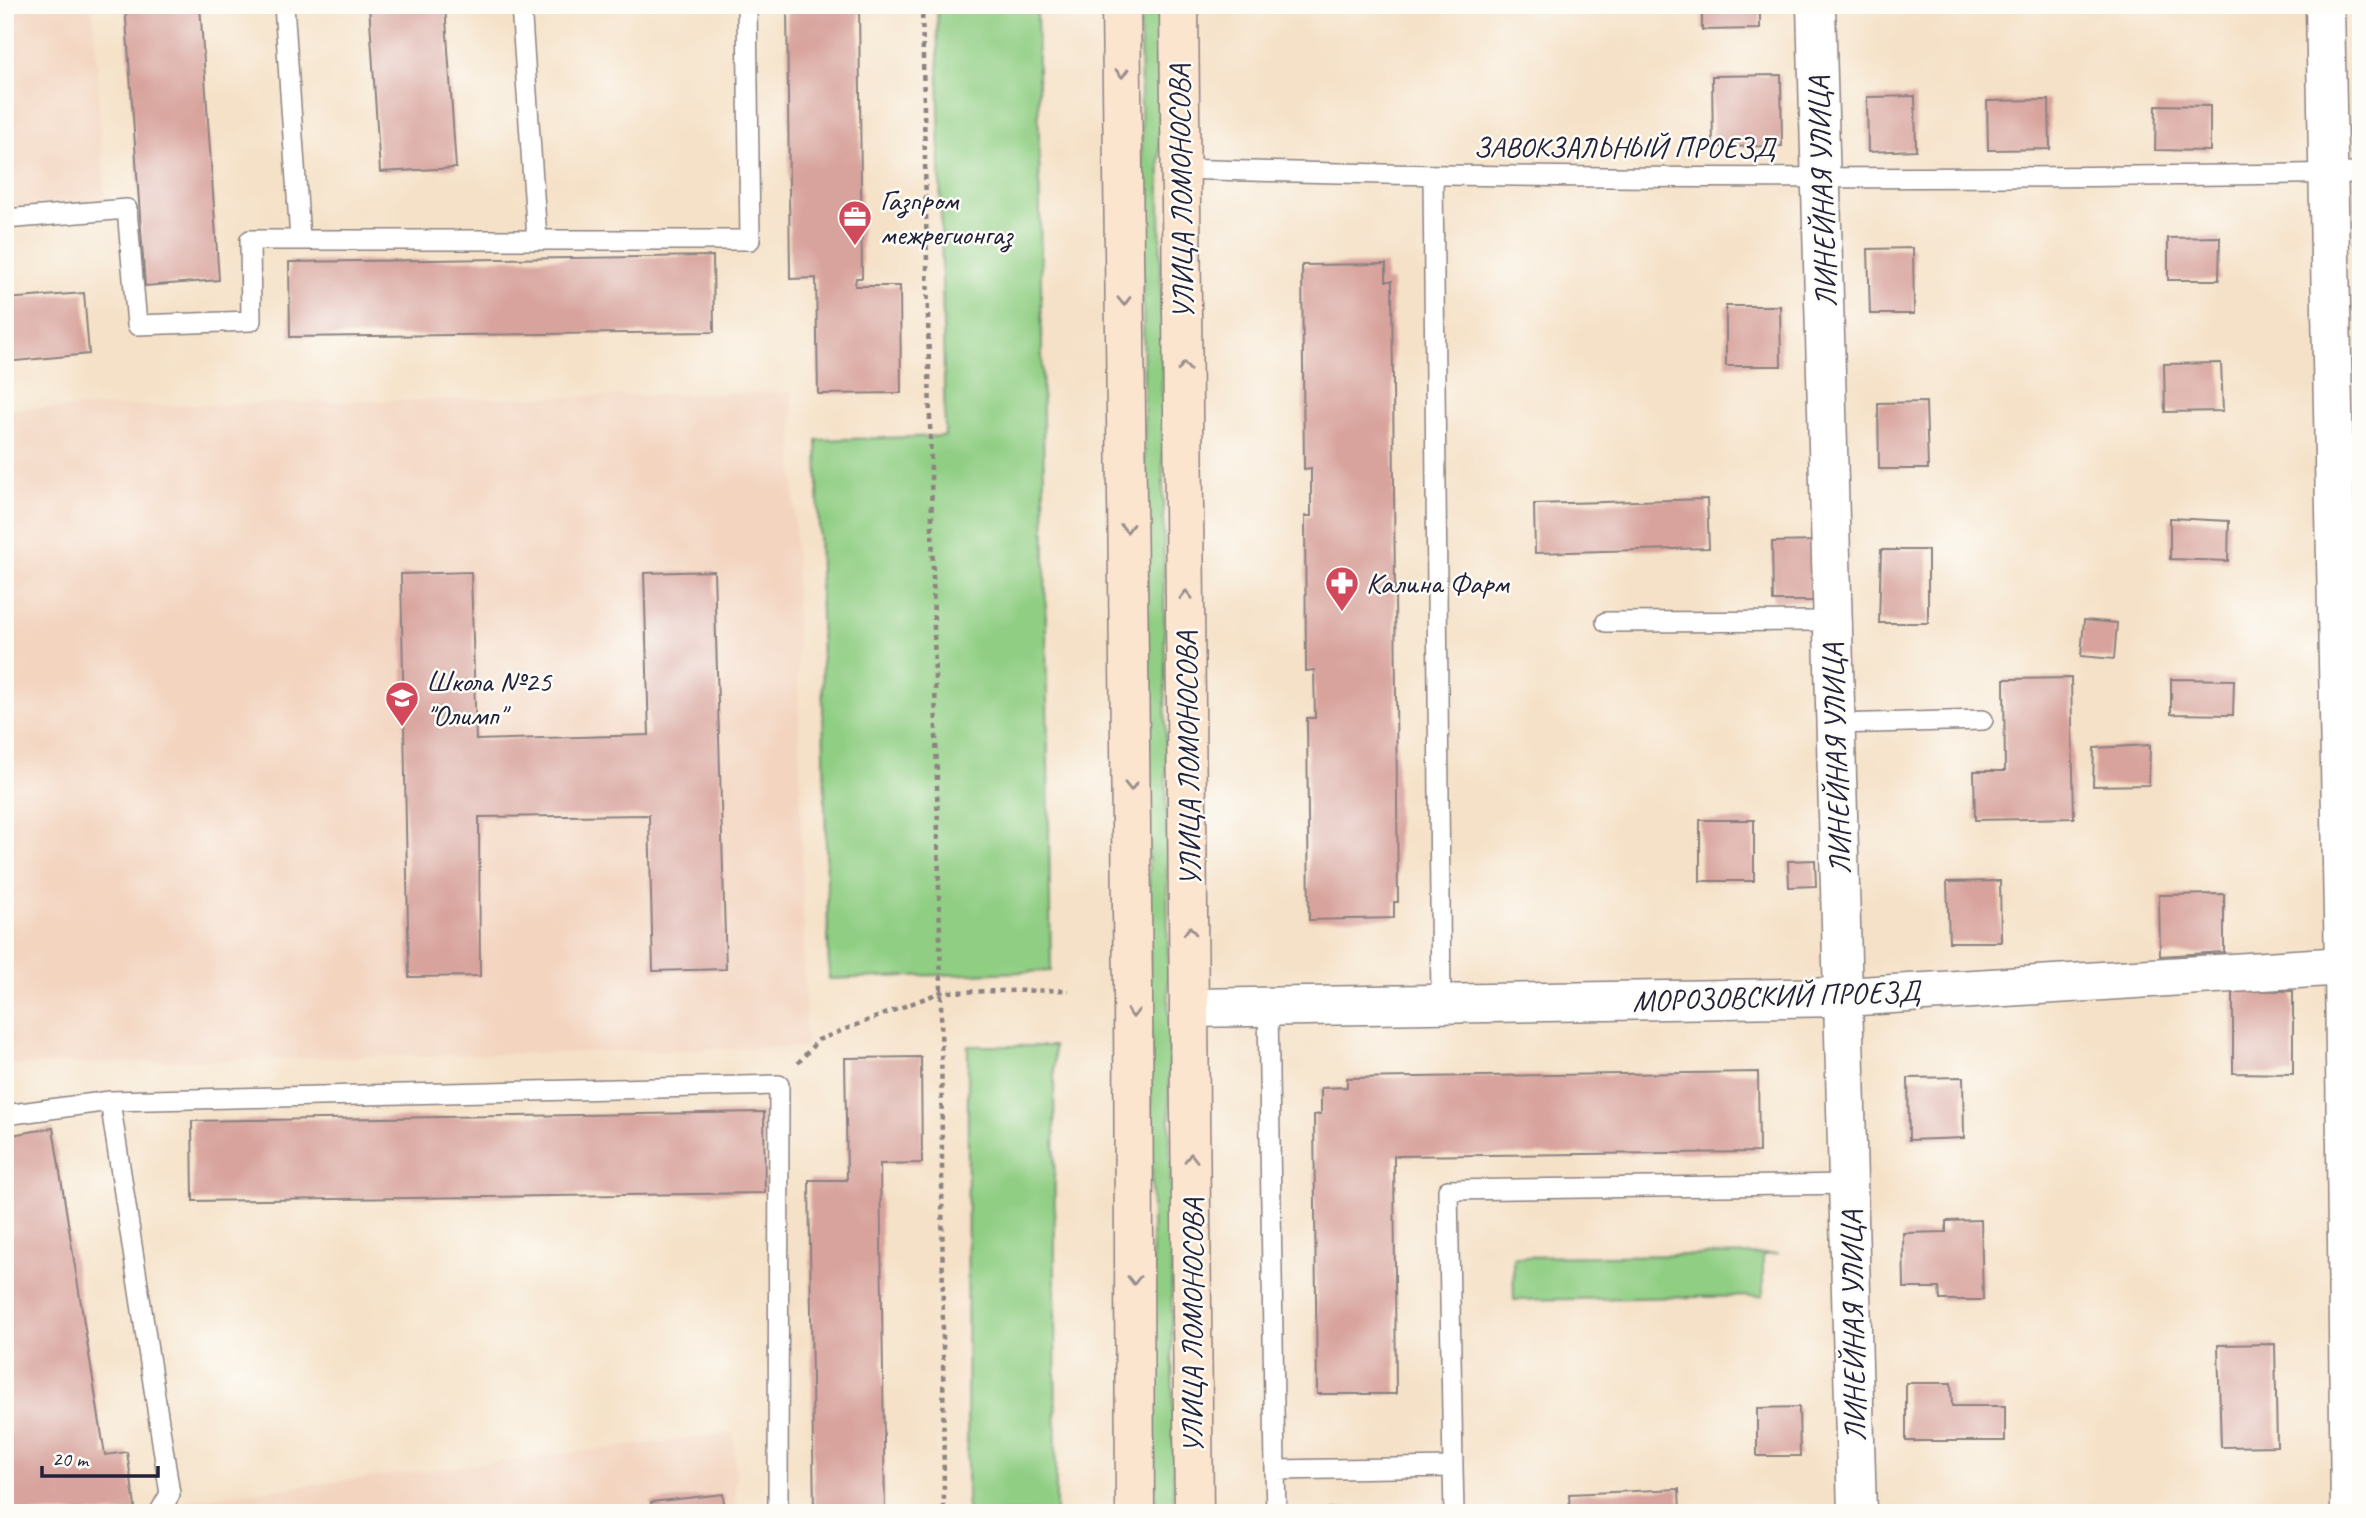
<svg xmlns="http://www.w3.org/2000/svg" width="2366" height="1518" font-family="Caveat,sans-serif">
	<rect width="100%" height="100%" fill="#fdfcf7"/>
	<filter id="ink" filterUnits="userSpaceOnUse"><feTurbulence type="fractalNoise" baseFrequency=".0143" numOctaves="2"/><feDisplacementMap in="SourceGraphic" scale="14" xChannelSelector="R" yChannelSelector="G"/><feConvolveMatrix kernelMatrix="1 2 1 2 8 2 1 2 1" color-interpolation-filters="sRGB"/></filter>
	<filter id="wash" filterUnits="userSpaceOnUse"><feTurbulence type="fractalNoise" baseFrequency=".00686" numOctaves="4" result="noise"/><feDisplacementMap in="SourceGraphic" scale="28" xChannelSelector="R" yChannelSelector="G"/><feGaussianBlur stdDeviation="1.57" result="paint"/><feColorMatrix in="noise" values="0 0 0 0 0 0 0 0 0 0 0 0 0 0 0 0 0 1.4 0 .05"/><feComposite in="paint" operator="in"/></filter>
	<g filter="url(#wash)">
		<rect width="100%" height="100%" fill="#f5e1c7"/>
		<path fill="#f3d4bf" d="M5,5H93L105,201L5,207Z
			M792,392L806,1047L5,1065V409Z
			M734,1433L736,1513H180L187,1500Z"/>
		<path fill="#90ce83" stroke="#59785f" stroke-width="2" d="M937,5H1037L1051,971L829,979L817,440L945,436Z
			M1140,5H1158L1174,1513H1155Z
			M968,1046H1054L1056,1513H967Z
			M1779,1254L1763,1255V1296L1514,1300L1513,1257Z"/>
		<g id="blocks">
			<path fill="#d8a39c" d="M125,5H200L219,280L145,286Z
				M369,5H445L456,168L380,172Z
				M787,5H859L862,278H856L855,286H900L901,393L818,394L816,278L790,279Z
				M1702,5H1760V29L1702,30Z
				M1781,75L1782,146L1713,147L1712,76Z
				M1915,96L1916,150L1868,152L1867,97Z
				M2049,100L2050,149L1988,150L1987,101Z
				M2156,105L2210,106V151L2155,150Z
				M2353,189H2361V244H2354Z
				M2220,237L2219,280H2168V238Z
				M1913,248L1914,314H1870L1868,249Z
				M713,256L714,332L290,337L289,262Z
				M1386,264V281H1392L1398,902H1394V918L1309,920L1307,718H1315L1314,670L1306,671L1305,516H1311V468L1304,469L1302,265Z
				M84,293L89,354L5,362V299Z
				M1726,306H1780L1781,366H1726Z
				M2221,363L2223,411L2165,412L2164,364Z
				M1926,402L1928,469H1879L1878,403Z
				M1707,499L1709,548L1535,553L1534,504Z
				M2170,518L2229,521L2228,561L2170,559Z
				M1819,541V601H1773L1772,542Z
				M1881,550H1928V623H1879Z
				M714,571L726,969L653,971L649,815L479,817L480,976L409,977L401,574L471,572L476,740L649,735L644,573Z
				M2084,620L2117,623L2114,659L2081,656Z
				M2071,678L2074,818L1975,820L1974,771H2005L2004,679Z
				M2171,679L2234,680L2233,715L2171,714Z
				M2150,745L2149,785L2093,786L2094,748Z
				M1700,820H1754V881H1700Z
				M1815,860L1816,886L1789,887L1788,861Z
				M2000,881L2001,942H1949L1947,882Z
				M2224,894V952L2160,956L2159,895Z
				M2233,990L2293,991V1074L2233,1073Z
				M921,1057L922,1163L880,1164L885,1513H814L809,1180H847L845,1058Z
				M1758,1072L1759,1152L1394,1156L1396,1394H1317L1314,1115L1321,1114V1088L1347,1087V1078Z
				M1963,1077L1964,1138L1909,1140L1908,1078Z
				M764,1112L765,1193L193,1201L192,1121Z
				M53,1128L105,1455L127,1452L136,1513H5V1471L12,1470L5,1430V1136Z
				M1981,1220L1983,1300H1940L1939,1288H1904L1903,1233L1946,1232V1221Z
				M2275,1344L2277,1446L2221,1447L2218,1345Z
				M1906,1383H1951L1952,1406H2005V1441H1906Z
				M1799,1407L1800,1456H1757V1408Z
				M1679,1489L1680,1513H1570L1569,1494Z
				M723,1494L725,1513H652L651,1502Z
				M1726,1506H1765V1513H1727Z
				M1334,1509H1414V1513H1334Z"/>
		</g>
	</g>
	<g filter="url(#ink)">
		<use href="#blocks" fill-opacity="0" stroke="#8c8281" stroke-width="2"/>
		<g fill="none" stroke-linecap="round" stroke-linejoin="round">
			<g stroke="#8c8281" stroke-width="22">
				<path id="service" d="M284,5L300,239
					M521,5L537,239
					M1181,169C1574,181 1968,179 2361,173
					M1433,175L1441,1004
					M5,219L127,209L137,325L251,321L250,240H750L747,5
					M1606,622L1832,621
					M1835,724L1983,720
					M1268,1008L1275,1470L1453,1467L1448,1190L1850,1184
					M110,1101L779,1085L778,1513
					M5,1115L110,1101L170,1494L159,1513
					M1453,1467L1454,1513
					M1275,1470L1276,1513"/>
			</g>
			<g stroke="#8c8281" stroke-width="41">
				<path id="minor" d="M1816,5L1857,1513
					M2325,5L2344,966L2350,1513"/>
			</g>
			<g stroke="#8c8281" stroke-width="41">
				<path id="tertiary" d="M1191,1008L1844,997L2361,965"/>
			</g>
			<g stroke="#8c8281" stroke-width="41">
				<path id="secondary" d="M1121,5L1133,990L1135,1513
					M1179,5L1194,1513"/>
			</g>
			<path stroke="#8c8281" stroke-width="4.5" stroke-dasharray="5 5" stroke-linecap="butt" d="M922,5L941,992L944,1513
				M798,1063L818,1040L941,992L1069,990"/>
			<use href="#service" stroke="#fff" stroke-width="19"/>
			<use href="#minor" stroke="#fff" stroke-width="38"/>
			<use href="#tertiary" stroke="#fff" stroke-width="38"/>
			<use href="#secondary" stroke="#fce5cf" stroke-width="38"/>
		</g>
		<defs><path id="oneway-chevron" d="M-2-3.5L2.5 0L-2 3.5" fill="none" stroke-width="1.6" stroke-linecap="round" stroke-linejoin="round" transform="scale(1.75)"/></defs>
		<g stroke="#9a8d8c">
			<use href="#oneway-chevron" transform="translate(1122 73) rotate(89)"/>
			<use href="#oneway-chevron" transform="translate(1124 301) rotate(89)"/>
			<use href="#oneway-chevron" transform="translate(1184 367) rotate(-91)"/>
			<use href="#oneway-chevron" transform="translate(1127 528) rotate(89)"/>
			<use href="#oneway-chevron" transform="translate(1186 595) rotate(-91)"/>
			<use href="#oneway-chevron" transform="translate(1131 786) rotate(89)"/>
			<use href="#oneway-chevron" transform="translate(1190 931) rotate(-91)"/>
			<use href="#oneway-chevron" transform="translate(1133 1013) rotate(90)"/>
			<use href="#oneway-chevron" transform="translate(1191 1158) rotate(-90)"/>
			<use href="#oneway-chevron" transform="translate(1134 1280) rotate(90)"/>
		</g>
	</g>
	<defs>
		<g id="office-pin" transform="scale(1.75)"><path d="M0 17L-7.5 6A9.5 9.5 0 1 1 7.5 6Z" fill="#d1495b" stroke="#fdfcf7"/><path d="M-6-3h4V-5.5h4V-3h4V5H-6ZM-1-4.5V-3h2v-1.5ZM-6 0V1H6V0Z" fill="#fff"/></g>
		<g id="pharmacy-pin" transform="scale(1.75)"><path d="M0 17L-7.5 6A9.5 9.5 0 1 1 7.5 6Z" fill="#d1495b" stroke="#fdfcf7"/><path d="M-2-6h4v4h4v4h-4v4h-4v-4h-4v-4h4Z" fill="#fff"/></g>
		<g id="school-pin" transform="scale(1.75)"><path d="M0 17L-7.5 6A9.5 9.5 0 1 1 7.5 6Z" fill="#d1495b" stroke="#fdfcf7"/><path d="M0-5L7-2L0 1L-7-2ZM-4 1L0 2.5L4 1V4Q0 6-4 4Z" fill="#fff"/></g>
	</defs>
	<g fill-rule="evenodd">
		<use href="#office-pin" x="855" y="217"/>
		<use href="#pharmacy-pin" x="1342" y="583"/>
		<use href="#school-pin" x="402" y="698"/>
	</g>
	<g text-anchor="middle" stroke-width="5" stroke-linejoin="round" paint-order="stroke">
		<g font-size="30" fill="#22223b" stroke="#fdfcf7">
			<text x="1624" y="157">ЗАВОКЗАЛЬНЫЙ ПРОЕЗД</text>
			<text transform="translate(1181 192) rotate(-91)" y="10">УЛИЦА ЛОМОНОСОВА</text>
			<text transform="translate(1822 192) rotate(-92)" y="10">ЛИНЕЙНАЯ УЛИЦА</text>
			<text transform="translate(1188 759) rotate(-91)" y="10">УЛИЦА ЛОМОНОСОВА</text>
			<text transform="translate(1836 759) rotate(-92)" y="10">ЛИНЕЙНАЯ УЛИЦА</text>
			<text transform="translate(1776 996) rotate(-2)" y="10">МОРОЗОВСКИЙ ПРОЕЗД</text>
			<text transform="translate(1192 1326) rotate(-90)" y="10">УЛИЦА ЛОМОНОСОВА</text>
			<text transform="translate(1853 1326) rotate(-91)" y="10">ЛИНЕЙНАЯ УЛИЦА</text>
		</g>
		<g font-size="30" fill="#22223b" stroke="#fdfcf7" text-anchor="start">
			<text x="880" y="210">Газпром<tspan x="880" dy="34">межрегионгаз</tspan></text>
			<text x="1366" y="593">Калина Фарм</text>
			<text x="426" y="691">Школа №25<tspan x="426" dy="34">"Олимп"</tspan></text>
		</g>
	</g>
	<rect width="2366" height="1518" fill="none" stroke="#fdfcf7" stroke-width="28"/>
	<path d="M42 1466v10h116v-10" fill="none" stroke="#22223b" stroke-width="3.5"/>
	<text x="52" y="1466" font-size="21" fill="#22223b" stroke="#fdfcf7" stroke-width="5" paint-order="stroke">20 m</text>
</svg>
